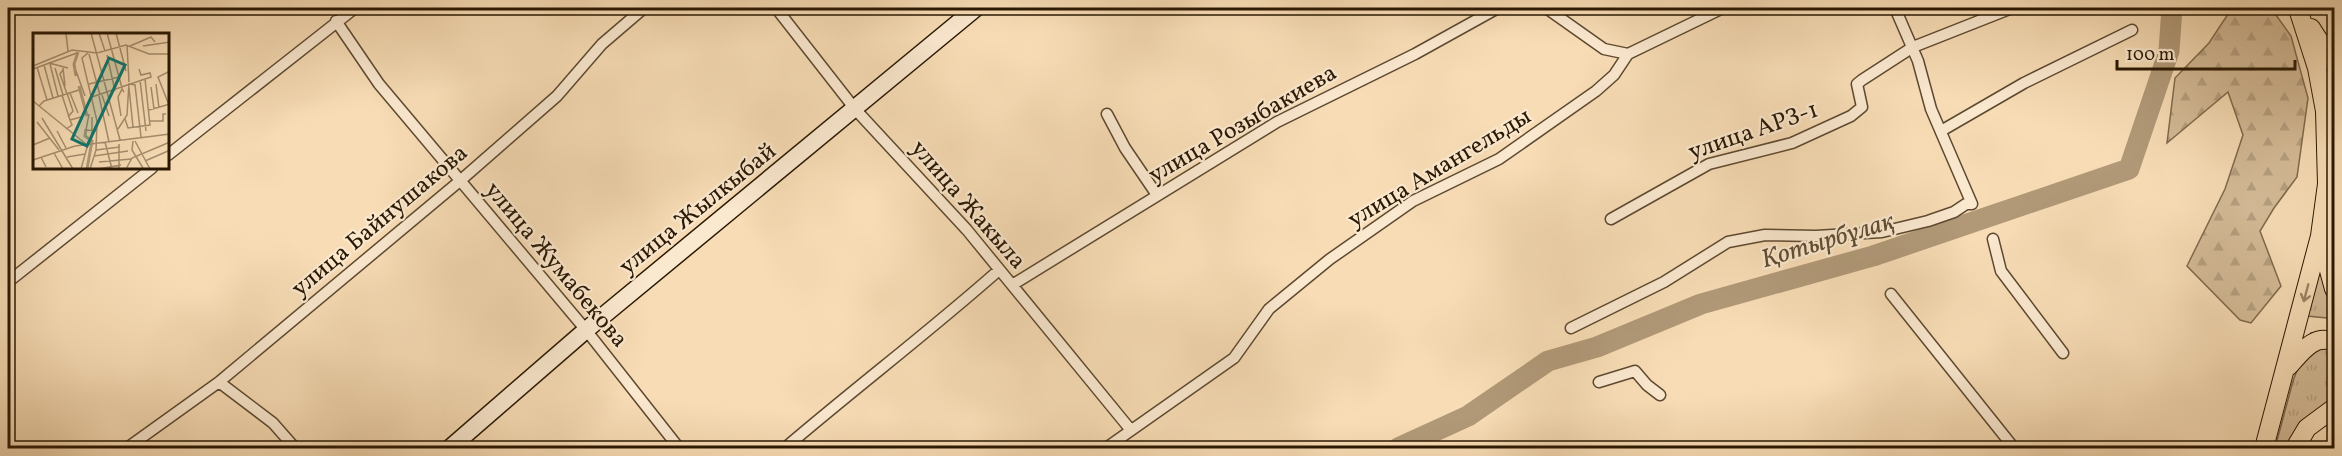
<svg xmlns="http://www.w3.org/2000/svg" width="2342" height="456" font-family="Vollkorn,serif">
	<defs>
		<pattern id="grass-tufts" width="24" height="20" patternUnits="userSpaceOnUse" patternTransform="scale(1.5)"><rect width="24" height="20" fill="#d4bb97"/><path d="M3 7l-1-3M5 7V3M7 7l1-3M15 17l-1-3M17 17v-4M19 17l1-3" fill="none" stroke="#b6a080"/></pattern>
		<pattern id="forest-firs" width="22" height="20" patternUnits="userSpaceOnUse" patternTransform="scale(1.5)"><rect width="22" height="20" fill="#d4bb97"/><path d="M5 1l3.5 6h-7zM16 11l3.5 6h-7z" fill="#b6a080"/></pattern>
	</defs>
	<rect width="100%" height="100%" fill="#f7dcb5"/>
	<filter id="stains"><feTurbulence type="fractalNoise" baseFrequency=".00333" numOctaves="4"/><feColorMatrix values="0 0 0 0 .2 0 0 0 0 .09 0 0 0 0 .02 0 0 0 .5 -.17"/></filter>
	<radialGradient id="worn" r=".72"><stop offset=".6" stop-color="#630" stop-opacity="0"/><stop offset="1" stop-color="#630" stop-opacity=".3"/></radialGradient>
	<path fill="url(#grass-tufts)" stroke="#7f6a4d" stroke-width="1.5" d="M2321,255L2334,304V327L2327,318L2307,316Z
		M2311,333H2326L2334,341V401L2295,435L2286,448H2275L2293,381Z"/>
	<path fill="url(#forest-firs)" stroke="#7f6a4d" stroke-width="1.5" d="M2232,8H2271L2291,36L2308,98L2297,177L2274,208L2260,231L2281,286L2251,323L2240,320L2187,266L2225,189L2243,135L2228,92L2167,143L2175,78L2209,43Z"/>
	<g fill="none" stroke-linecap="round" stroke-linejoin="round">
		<path stroke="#b19978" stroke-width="21" d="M1398,448L1468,416L1548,361L1597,347L1701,304L1873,256L2129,169L2169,51L2172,8"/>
		<g stroke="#5d4930" stroke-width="13">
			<path id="street" d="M776,8L855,109L967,230L1130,429
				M1546,8L1604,49L1628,54
				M336,21L379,84L586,330L679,448
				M1107,114L1125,148L1157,195
				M1941,131L2024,83L2132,30
				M168,155L355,8
				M1611,219L1709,164L1792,143L1851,116L1862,107L1857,84L1862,80L1913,47L2012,8
				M1993,239L2001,271L2063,353
				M8,282L152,168
				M1012,285L1277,122L1415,54L1498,8
				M1891,294L2014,448
				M1571,328L1664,282L1728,242L1765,235L1816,236L1882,232L1928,221L1954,212L1966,204H1972L1931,109L1918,61L1895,8
				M219,382L273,423L295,448
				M1599,382L1635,371L1647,385L1660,395
				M127,448L219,382L461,180L557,96L602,44L644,8
				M785,448C855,388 929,332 999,270
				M1106,448L1234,358L1269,309L1330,259L1413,201L1499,159L1596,91L1614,75L1628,54L1723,8"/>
		</g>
		<g stroke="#2a1803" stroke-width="19">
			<path id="secondary" d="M450,448L586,330L976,8"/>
		</g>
		<g stroke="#2a1803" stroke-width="20">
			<path id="primary" d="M2311,28L2334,64
				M2321,241L2334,289
				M2288,367C2301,353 2314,333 2334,342
				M2264,448L2320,236L2327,184L2325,111L2317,68L2299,12
				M2295,448L2307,428L2334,408"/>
		</g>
		<use href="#street" stroke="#fae8cf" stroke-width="10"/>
		<use href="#secondary" stroke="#fae8cf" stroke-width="16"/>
		<use href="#primary" stroke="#f7dcb5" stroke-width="18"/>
	</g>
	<defs><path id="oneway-shaft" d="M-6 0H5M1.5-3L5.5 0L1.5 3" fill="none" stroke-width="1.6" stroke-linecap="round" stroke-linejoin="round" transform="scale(1.5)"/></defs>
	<use stroke="#9b8465" href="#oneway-shaft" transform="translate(2306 293) rotate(105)"/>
	<g text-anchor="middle" stroke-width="4.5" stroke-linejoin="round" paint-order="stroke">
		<g font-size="24" fill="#2a1803" stroke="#fae8cf">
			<text transform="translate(1242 123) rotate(-30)" y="8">улица Розыбакиева</text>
			<text transform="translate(1753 130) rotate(-19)" y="8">улица АРЗ-1</text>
			<text transform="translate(1439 167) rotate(-31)" y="8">улица Амангельды</text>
			<text transform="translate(969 204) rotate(49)" y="8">улица Жакыла</text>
			<text transform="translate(697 208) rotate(-39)" y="8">улица Жылкыбай</text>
			<text transform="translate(379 220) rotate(-40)" y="8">улица Байнушакова</text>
			<text transform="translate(557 264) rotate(50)" y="8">улица Жумабекова</text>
		</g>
		<g font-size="26" font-style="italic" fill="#604c32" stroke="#fae8cf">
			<text transform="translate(1827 239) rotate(-17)" y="9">Қотырбұлақ</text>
		</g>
	</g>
	<g transform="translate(33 33)">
		<rect width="136" height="136" fill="#f7dcb5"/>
		<path fill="none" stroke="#b19978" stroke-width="3" d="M43,43L41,31L45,19M46,53L54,83M53,96L52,103L59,108L54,136"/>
		<path fill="none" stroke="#a58e6e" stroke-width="1.5" d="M33,0L35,18M58,0L87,107M66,0L72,18M74,0L89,55M83,0L93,38M94,12L96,49M97,13L118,4L122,9M110,13L137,9M55,20L49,25L64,88L63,117L57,136M56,21L67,62M74,22L82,58M16,30L35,35M17,31L25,63M11,32L20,65M0,33L39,17L64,20L93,12L116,21H137M4,34L14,67M22,35L30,62M30,35L32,53M0,36L44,20M30,37L27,41L34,61M43,38L52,63M107,47L113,98M56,51L86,44M97,51L102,52L108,104M123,51L126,75M118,54L121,76M96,55L100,94M34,60L40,78L35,84M37,60L45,80M29,62L37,87M69,62L76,83M66,63L76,109M59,64L118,44L117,40L108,42L106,36M0,68L53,111M136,72L125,44L137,38M6,73L11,68L46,57M116,77L137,71M56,81L53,97L64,98M88,83L85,64L89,56L91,59M59,84V105M9,85L40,136M92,86L95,95L117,92L112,46M117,88H130V81H133M4,89L26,117M33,96L39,92L37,87L48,84M85,96L94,82L96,50M24,98L33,115M100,108L99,117L110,135M102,108L117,136M72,109L79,136M86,111V136M0,112L17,105M63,117L87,114M21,120L30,136M61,123L95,118M8,124L13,134L8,124M34,124L52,121M0,127L42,113L137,101M112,128L135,118M66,129L98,126M48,136L55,111M65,136L88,132M93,136L99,125L137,109"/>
		<path fill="#0f766e" fill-opacity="0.15" stroke="#0f766e" stroke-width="3" d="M76,25L92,32L54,113L39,106Z"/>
		<rect width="136" height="136" fill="none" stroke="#2a1803" stroke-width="3"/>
	</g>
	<rect width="2342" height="456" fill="none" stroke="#f7dcb5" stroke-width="30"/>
	<rect x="9" y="9" width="2324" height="438" fill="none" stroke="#2a1803" stroke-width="3"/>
	<rect x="15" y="15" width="2312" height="426" fill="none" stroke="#2a1803" stroke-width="1.5"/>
	<path d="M2117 60v9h178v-9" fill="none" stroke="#2a1803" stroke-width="3"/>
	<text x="2126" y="60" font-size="18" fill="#2a1803" stroke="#fae8cf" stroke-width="4.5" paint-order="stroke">100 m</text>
	<rect width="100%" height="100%" filter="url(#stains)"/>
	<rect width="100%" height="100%" fill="url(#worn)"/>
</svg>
